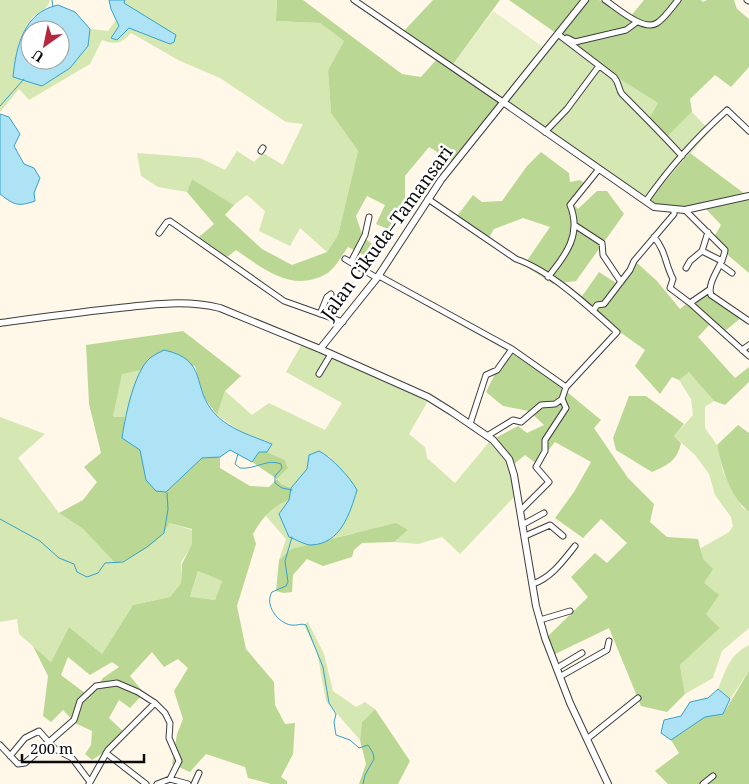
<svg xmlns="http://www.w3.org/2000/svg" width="749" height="784" font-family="'Noto Serif',serif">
	<rect width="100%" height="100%" fill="#fff7e8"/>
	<path fill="#d5e7b3" d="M0,0H50C47,11 38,11 31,19C18,35 15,57 13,76L42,86L70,68L88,46L90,29L108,31L116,20L119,26L111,38L117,40L129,28L170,44L124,3L125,0H277L276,21L320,23L344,41L328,70L331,113L358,151L338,235L327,252L300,228L290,246L259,231L265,211L247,195L234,205L192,179L187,192L158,187L141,176L137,153L200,158L225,170L237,151L254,162L263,153L283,165L303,124L286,122L220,78L180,61L131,33C121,44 116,45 102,40L90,64L29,100L19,89L0,112Z
		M560,36L586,58L658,103L667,137L692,112L710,131L647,203L503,103Z
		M304,340L428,401L409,434L425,447L427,458L455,483L490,441L513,465L517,494L460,554L442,537L418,544L394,542L408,530L354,533L329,540C345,526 351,510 357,490C350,476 337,469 329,456L307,469L291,488L281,484L277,479L288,468L285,460L267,452L271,443L241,432L217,415L225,391L252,415L269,403L325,430L342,403L286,372Z
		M141,370L125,417H113L122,373Z
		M689,371L714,401L705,407V428L717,445L723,472L742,507L749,512V628L722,651L713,678L685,694L680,665L720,628L706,614L701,548L729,532L733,526L731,517L715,495L709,474L695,455L674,436L693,415L691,399L679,380Z
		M0,417L45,434L18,458L59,513L83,529L116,564L169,523L192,530L193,544L181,562V583L170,597L133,605L102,654L69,627L51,662L19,634L17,619L0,622Z
		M289,500L279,514C288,537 288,536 310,545L291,549L279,560L286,539L265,515L275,506Z
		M198,571L222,581L215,600L190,598Z
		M308,622L324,654L333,691L356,707L365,702L375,709L362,722L360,740L326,701L317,652L304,625Z
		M749,645V671L730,699L718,689C726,670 729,655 749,645Z"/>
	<path fill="#bad893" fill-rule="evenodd" d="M277,0H303L402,74L421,77L438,58L402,33L433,0H500L451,67L503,103L455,163L429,147L405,176V204L388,229L376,224L385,205L367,196L356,216L363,237L375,246L368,257L348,247C342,255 335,269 326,274C292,293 264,269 236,250L227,257L199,237L214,224L187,192L192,179L234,205L225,215L262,249L292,265L327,252L338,235L358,151L331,113L328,70L344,41L320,23L276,21Z
		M509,0H599L630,17L644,0H701L703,2L707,0H734L737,9L749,19V67L731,87L715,75L690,99L692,112L667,137L649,119L658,103L586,58L560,36Z
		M541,152L569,173L570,182L580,180L587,185L574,205L578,209L597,191H607L624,214L576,281L553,284L524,265L550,227L523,218L494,229L487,241L454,220L473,195L482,202L502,201L527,166Z
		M690,153L749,197V273L729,256L714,237L721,225L705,208C686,212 664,215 647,203Z
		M636,262L657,281L680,309L709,285L721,305L742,317L725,331L714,320L698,337L735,378L749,367V382L725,405L714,401L689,372L679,380L672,377L660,394L635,366L645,350L578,302L599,272L619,285Z
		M183,331L241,376L225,391L217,415L203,396L195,366L150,358L141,370L122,374L113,417H125L122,438L140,450L146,480L166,492L202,458L220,457V468L250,486L269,487L277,479L252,462L259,452H267L285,460L288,468L277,479L281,484L291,488L289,500C271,507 263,517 253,534L256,544L237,606L246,649L274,682L275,705L285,724L295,723L293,754L281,777L287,781V784H271L248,778L245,767L206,754L190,772L172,764L177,734L183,719L174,691L188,668L178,659L164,667L152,652L130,676L144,693L130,708L119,700L109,718L125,733L111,748L92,760L85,754L91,745L92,731L75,723L63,710L51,722L43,716L48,676L33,646L51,662L69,627L102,654L133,605L170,597L181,583L182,564L192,544V529L169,523C160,544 135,555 116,564L83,529L59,513L83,500L97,482L84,467L101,453L89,404L86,345ZM198,571L222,581L215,600L190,597ZM68,657L90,675L112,662L119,667L103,678L89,696L61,675Z
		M507,350L555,382L601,420L594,428L628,478L654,504L650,522L667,537L698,539L703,559L713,569L704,583L719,595L706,614L720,628L680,665L685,694L667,712L641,706L609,628L551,656L544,640L588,597L571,577L595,553L607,563L627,543L601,519L583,538L555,518L574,492L591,462L555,442L537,464L525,455L513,465L490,441L518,426L527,433L544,425L529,411L503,406L486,392Z
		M629,396H646L684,424L674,436L681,443C677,461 668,465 652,472L616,450L613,438Z
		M738,425L749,433V512C730,496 722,469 717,445Z
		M396,523L408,530L394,542L362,543L354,550L352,557L323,566L307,559L293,575L292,592L284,593L276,591L279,560L291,549Z
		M749,671V784H668L655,771L679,753L671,740L705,717L723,714Z
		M375,709L410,761L398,784H359L366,764L360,740L362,722Z"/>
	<path fill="#e5efc5" d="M493,11L547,50L503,103L451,67Z"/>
	<path fill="#aee3f5" stroke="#36a1ca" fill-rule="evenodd" d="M109,0H125L124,3L176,35L174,42L170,44L129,28L117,40L111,38L119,26L111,9Z
		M58,5L75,12L90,29L88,46L70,68L42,86L13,77C16,46 24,12 58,5ZM30,30H60V60H30Z
		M0,114L9,117L20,134L14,146L24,164L34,168L40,178L34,193L35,201C18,207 14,205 0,194Z
		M164,350C210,360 190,388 216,415C231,430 252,436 272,444L267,452H259L252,462L230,450L220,457L202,458L166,492L156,491L146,480L140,450L122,438C125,417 134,372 150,358C154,355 160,352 164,350Z
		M319,451C331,457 350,477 357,490C350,513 341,544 311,545C305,545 295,539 289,537L279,514L289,500L291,488L307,469L309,455Z
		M718,689L730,699L723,714L705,717L671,740L661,733L664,720L681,716L690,702L708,698Z"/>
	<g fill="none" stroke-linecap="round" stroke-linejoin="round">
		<path stroke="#36a1ca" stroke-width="1" d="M52,0L53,7
			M0,106L24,79
			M238,454L235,464L240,468C255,470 267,458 281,464L282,468L275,476V483L282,488L292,490
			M0,519L40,541L59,558L74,564L77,572L87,577L98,573L105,563L123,562L147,547L164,533L168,509L167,493
			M292,537L285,561L288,582L286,586L272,592C264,605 278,623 291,625C297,626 301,623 306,625L323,667L329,703L336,714L334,722L336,735L350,740L359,748L368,745L373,753L374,759L365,775L363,784"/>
		<g stroke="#3d3d3d" stroke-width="7">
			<path id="minor" d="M354,0L503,102
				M605,0C617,8 644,32 657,23C665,18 672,7 678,0
				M747,0L749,1
				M559,35L614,77C620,84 618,89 622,94C643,115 663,135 682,156
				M567,38L575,42L626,30L637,22
				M545,132L567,109L599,66
				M261,151L263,148
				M428,199L516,259C551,271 589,307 617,332L566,387L562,399L566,408L545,440V451L536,467L549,482L521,510
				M646,201C669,168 697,137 727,110L749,131
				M685,210L725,250C724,264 706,282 711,295L749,321
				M576,226L602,243L603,255L621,282
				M159,233L167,222L170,221L284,301L343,322
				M654,237C666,251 665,264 673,279L670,288L690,303L709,290
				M702,251L722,261
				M345,259L377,278
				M351,262L365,235L369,217
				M721,265L732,273
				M686,268L690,261L702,251L708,232
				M379,276L512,349L566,387
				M548,277C566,255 582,234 570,205L599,169
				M690,303L749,356
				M593,311L597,305L604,304L630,270L634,261L674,214V210
				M320,314L327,297L331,294
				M742,350L749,345
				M319,374L331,354
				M470,424L486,375L497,370L512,349
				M487,436L513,420L521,422L541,405L555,404L562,399
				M522,525L544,513
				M525,536L550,525L563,536
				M533,584C552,577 563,561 575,546
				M540,620L570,611
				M557,668L582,653
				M561,676L607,650L609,641
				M587,739L638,698
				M0,745L18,764L25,763L74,720L80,701L96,686L117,683L138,692L155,703L165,713L170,723L169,738L179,761L170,779L157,784
				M106,753L146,784
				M10,756L25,738L39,731L55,749L72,758L90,782
				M170,779L188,784
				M89,784L108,750L155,703
				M194,784L199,773
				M703,784L713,776"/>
		</g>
		<g stroke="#3d3d3d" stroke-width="8">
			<path id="tertiary" d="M585,0L441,180L377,278L320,349L428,397L452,412L493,440L509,459L514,475L536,606L545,638L570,703L608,784
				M503,102L654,207L685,210L749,196
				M0,323C37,318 73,313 110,309C146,305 185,299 220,308L320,349"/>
		</g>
		<use href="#minor" stroke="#fff" stroke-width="5"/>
		<use href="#tertiary" stroke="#fff" stroke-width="6"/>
	</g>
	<g text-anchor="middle" stroke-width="5" stroke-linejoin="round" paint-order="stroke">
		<g font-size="18" fill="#0a0a0a" stroke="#fff">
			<text transform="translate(387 233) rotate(-54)" y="6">Jalan Cikuda–Tamansari</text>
		</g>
	</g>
	<g transform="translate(45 45) rotate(213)"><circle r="24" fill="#ffffff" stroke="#9d9d9d"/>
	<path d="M0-4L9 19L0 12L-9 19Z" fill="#b7263e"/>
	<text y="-8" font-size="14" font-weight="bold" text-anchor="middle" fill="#0a0a0a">U</text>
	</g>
	<path d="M22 754v8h122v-8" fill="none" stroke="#0a0a0a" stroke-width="2.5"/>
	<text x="30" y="754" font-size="15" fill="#0a0a0a" stroke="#ffffff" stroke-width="4" paint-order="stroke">200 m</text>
</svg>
